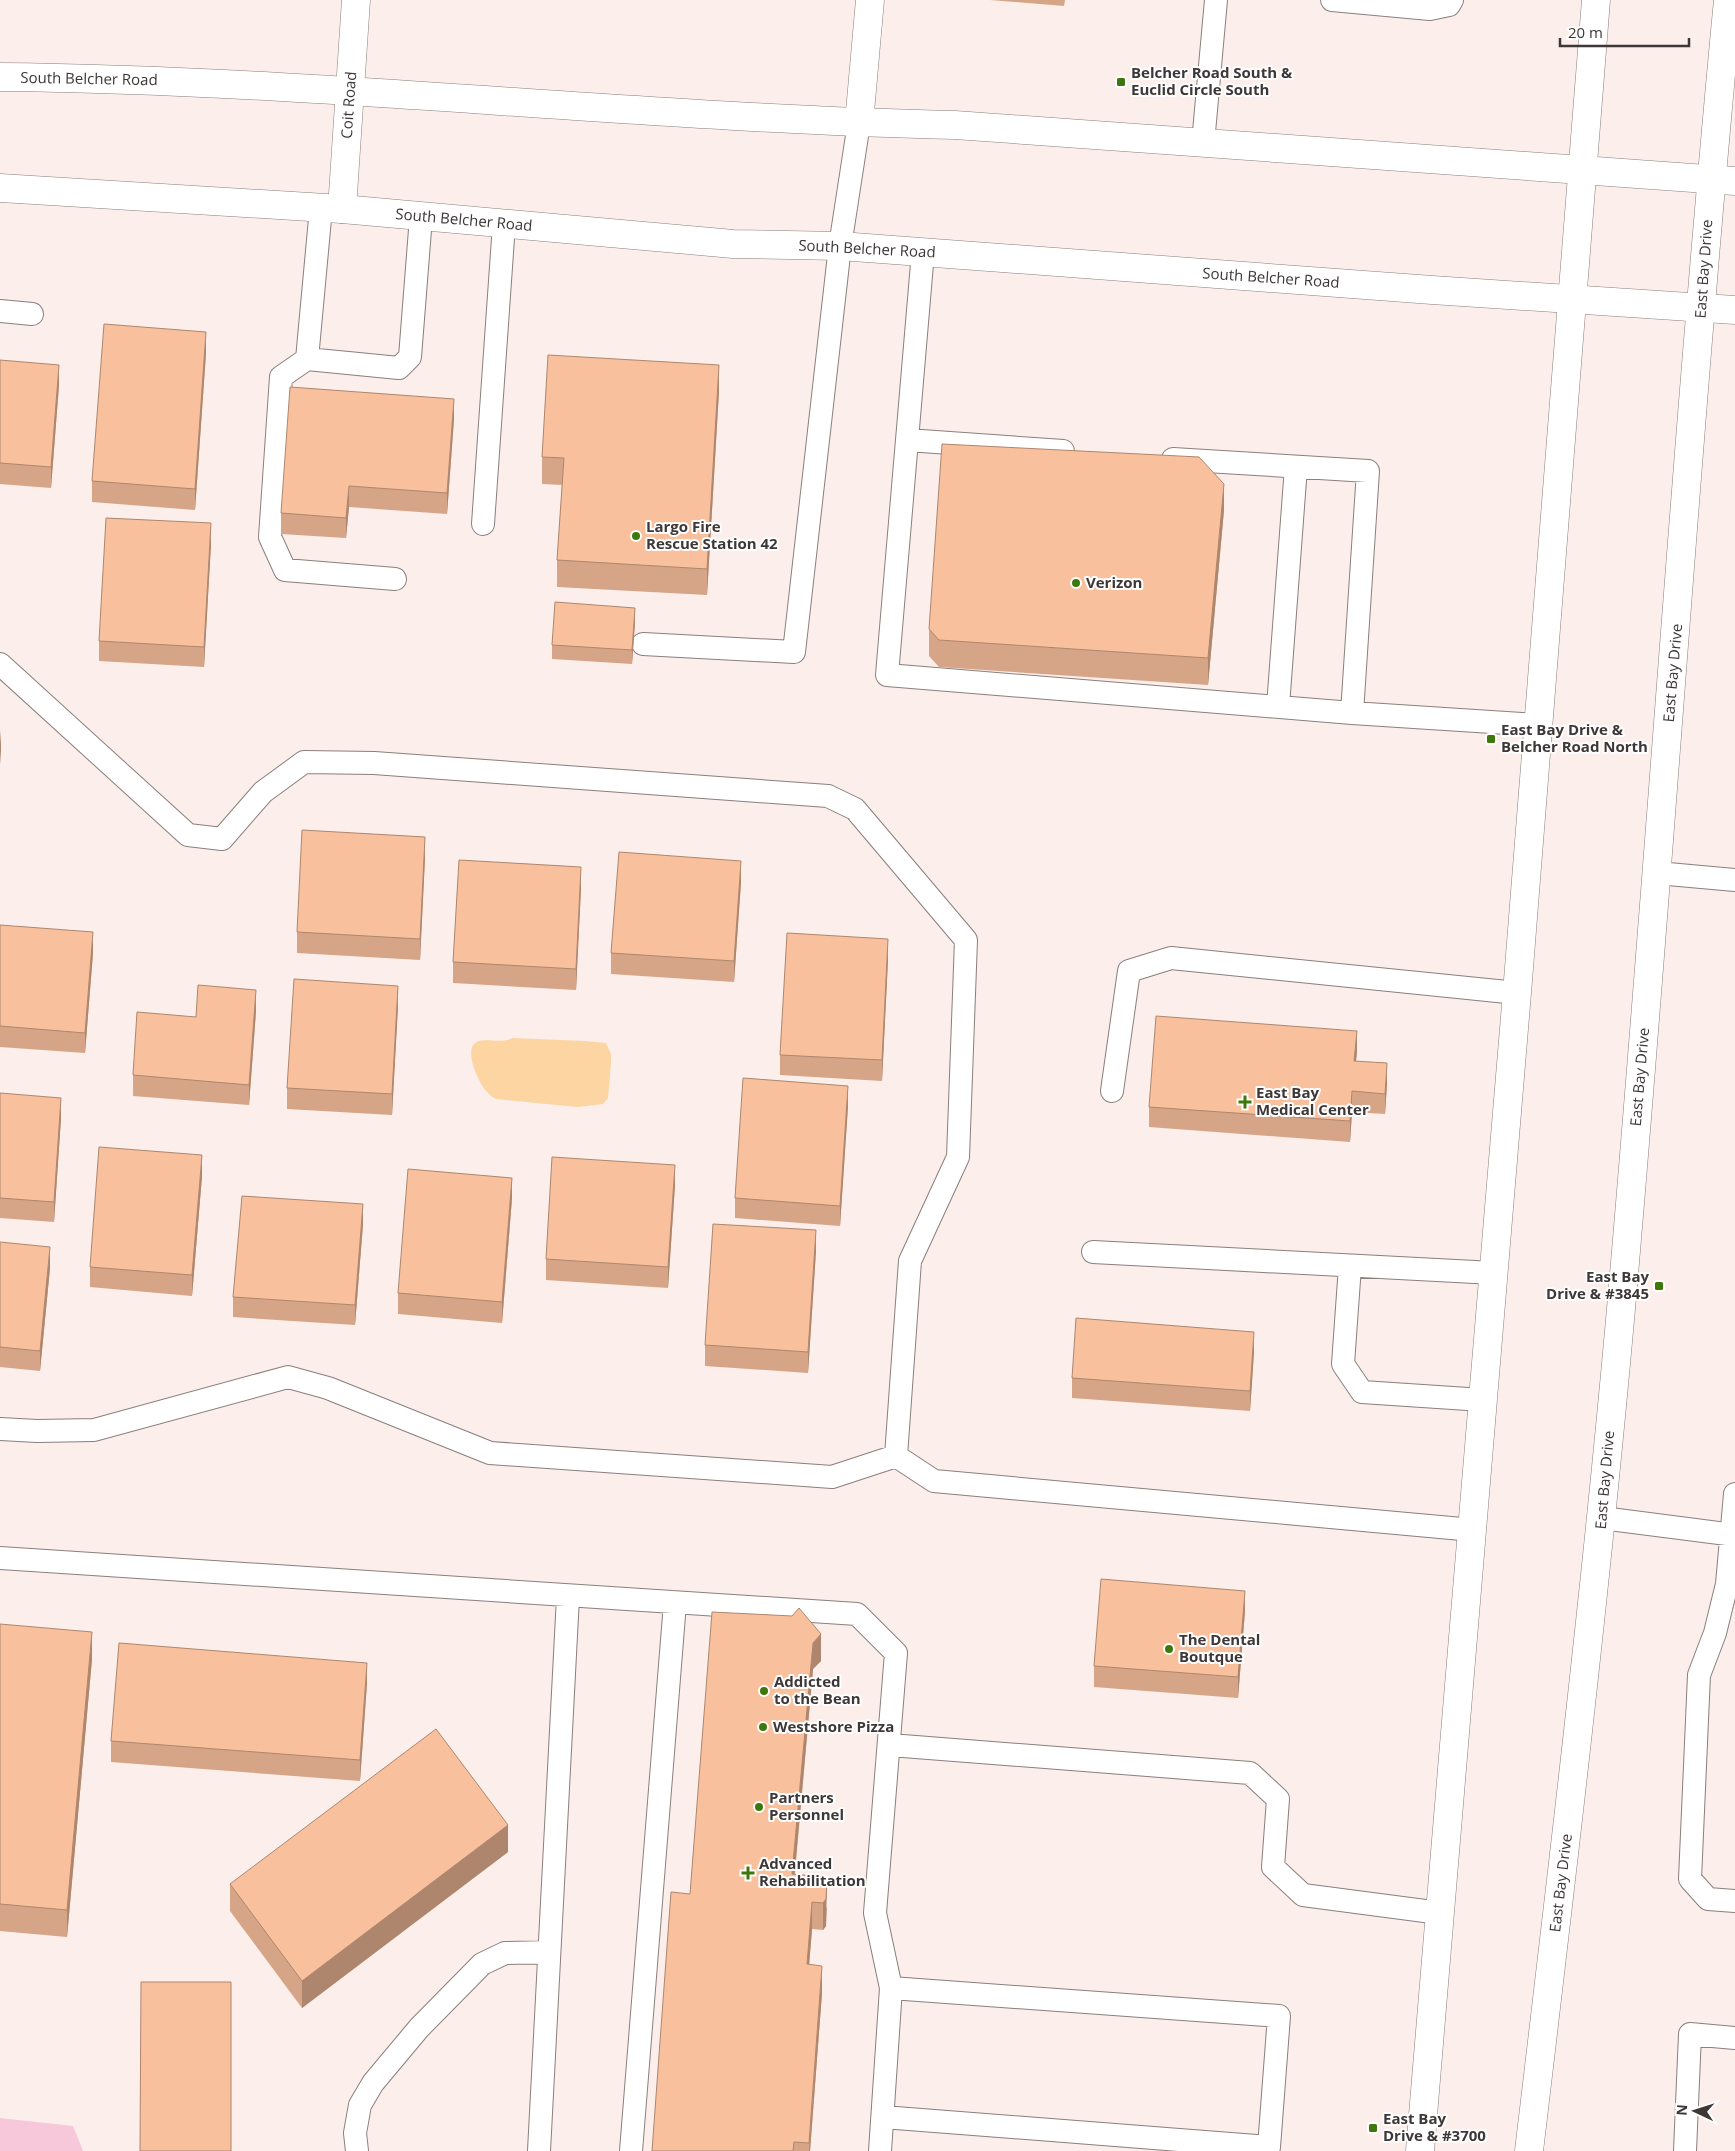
<svg xmlns="http://www.w3.org/2000/svg" width="1735" height="2151" font-family="'Open Sans',sans-serif">
	<rect width="100%" height="100%" fill="#fbeeeb"/>
	<path fill="#fcd5a3" d="M512,1038L585,1041L606,1043L611,1054V1062L608,1098L603,1104L578,1107L496,1099C493,1097 489,1095 487,1092C479,1084 464,1051 475,1043C483,1036 499,1045 512,1038Z"/>
	<path fill="#f7c7da" d="M0,2118L73,2126L83,2151H0Z"/>
	<g fill="none" stroke-linecap="round" stroke-linejoin="round">
		<g stroke="#8a7f7c" stroke-width="24">
			<path id="lane" d="M1332,0L1430,9L1449,5L1452,0
				M1203,143L1216,0
				M321,208L307,359L399,368L410,357L421,217
				M923,252L907,440L1063,451
				M0,311L32,314
				M307,359L281,377L270,537L285,570L395,579
				M907,440L887,675L1352,713
				M1173,459L1368,471L1352,713L1538,725
				M483,524L504,224
				M643,644L794,652L840,246L859,123
				M0,664L188,835L222,839L263,792L304,762L374,763L828,796L855,809L966,940L958,1157L910,1261L896,1456L934,1481L1473,1530
				M1278,706L1296,467
				M1657,873L1735,880
				M1112,1091L1129,971L1171,958L1517,993
				M1093,1252L1494,1273
				M1350,1266L1343,1364L1362,1392L1483,1400
				M0,1429L37,1431L94,1430L288,1377L328,1388L490,1453L832,1477L896,1456
				M1735,1494L1727,1584L1715,1633L1699,1675L1690,1879L1708,1899L1735,1901
				M1602,1518L1735,1535
				M0,1558L857,1614L896,1653L875,1913L891,1988L880,2151
				M890,1745L1250,1773L1278,1799L1273,1867L1303,1895L1440,1913
				M883,2117L1269,2147L1279,2016L891,1988
				M357,2151L355,2133L360,2105L373,2083L419,2028L482,1964L505,1953L549,1952
				M539,2151L568,1597
				M631,2151L675,1603
				M1685,2151L1690,2034L1735,2038"/>
		</g>
		<g stroke="#8a7f7c" stroke-width="29">
			<path id="street" d="M859,123L870,0
				M342,209L356,0"/>
		</g>
		<g stroke="#8a7f7c" stroke-width="29">
			<path id="secondary" d="M0,77C319,80 636,118 955,125L1735,181
				M0,188L342,209L733,244L840,246L1432,290L1735,310"/>
		</g>
		<g stroke="#8a7f7c" stroke-width="29">
			<path id="primary" d="M1420,2151L1517,993L1596,0
				M1529,2151C1562,1874 1595,1598 1620,1320C1659,880 1686,439 1728,0"/>
		</g>
		<use href="#lane" stroke="#fff" stroke-width="22"/>
		<use href="#street" stroke="#fff" stroke-width="28"/>
		<use href="#secondary" stroke="#fff" stroke-width="28"/>
		<use href="#primary" stroke="#fff" stroke-width="28"/>
	</g>
	<path fill="#d6a587" d="M990,0H1065L1064,6Z
		M206,353L195,510L92,502V481Z
		M0,360L59,385L51,488L0,484Z
		M719,391L707,595L557,587V560L562,485L542,484V457Z
		M454,419L447,514L349,507L346,538L281,534V513Z
		M1224,510L1208,685L939,667L929,656V629Z
		M211,544L204,667L99,661V641Z
		M635,622L632,664L552,659V645Z
		M425,858L420,960L297,953V932Z
		M741,882L734,982L611,974V953Z
		M581,888L576,990L453,983V962Z
		M0,925L93,953L85,1053L0,1047Z
		M888,960L882,1081L780,1075V1055Z
		M398,1006L392,1115L287,1109V1088Z
		M256,1011L249,1105L133,1096V1075L196,1017Z
		M1357,1051L1356,1061L1387,1084L1385,1114L1352,1112L1350,1142L1149,1127V1107Z
		M0,1093L61,1118L54,1222L0,1218Z
		M848,1106L840,1226L735,1218V1198Z
		M202,1176L192,1296L90,1287V1267Z
		M675,1185L668,1288L546,1280V1259Z
		M512,1198L502,1323L398,1314V1293Z
		M363,1224L355,1325L233,1317V1297Z
		M0,1242L50,1268L40,1371L0,1367Z
		M816,1251L808,1373L705,1366V1345Z
		M1254,1352L1250,1411L1072,1398V1378Z
		M1245,1611L1238,1698L1094,1687V1666Z
		M0,1624L92,1659L67,1937L0,1931Z
		M821,1634V1661L813,1669L795,1874L827,1908L826,1926L823,1930L812,1929L809,1965L822,1993L810,2151H652L690,1894Z
		M367,1683L360,1781L111,1762V1741Z
		M508,1852L302,2008L230,1911V1884Z"/>
	<path fill="#ae866e" d="M206,332V353L195,510V489Z
		M59,365V385L51,488V467Z
		M719,365V391L707,595V569Z
		M454,399V419L447,514V493Z
		M1224,484V510L1208,685V658Z
		M349,486V507L346,538V518Z
		M211,523V544L204,667V647Z
		M635,608V622L632,664V650Z
		M1,730V751L0,765V744Z
		M425,837V858L420,960V939Z
		M741,861V882L734,982V961Z
		M581,867V888L576,990V969Z
		M93,932V953L85,1053V1033Z
		M888,939V960L882,1081V1060Z
		M398,986V1006L392,1115V1094Z
		M256,990V1011L249,1105V1085Z
		M1357,1031V1051L1354,1082V1061Z
		M1387,1063V1084L1385,1114V1094Z
		M848,1086V1106L840,1226V1206Z
		M1352,1091V1112L1350,1142V1121Z
		M61,1098V1118L54,1222V1202Z
		M202,1155V1176L192,1296V1275Z
		M675,1165V1185L668,1288V1267Z
		M512,1178V1198L502,1323V1302Z
		M363,1204V1224L355,1325V1305Z
		M816,1230V1251L808,1373V1352Z
		M50,1247V1268L40,1371V1351Z
		M1254,1332V1352L1250,1411V1391Z
		M1245,1591V1611L1238,1698V1677Z
		M92,1632V1659L67,1937V1910Z
		M821,1634V1661L813,1669L792,1901V1874L813,1643Z
		M367,1663V1683L360,1781V1760Z
		M508,1825V1852L302,2008V1981Z
		M827,1881L826,1926L823,1930V1903Z
		M812,1902V1929L807,1991V1964Z
		M822,1966V1993L810,2151H809Z"/>
	<path fill="#f9c09d" stroke="#ae866e" d="M104,324L206,332L195,489L92,481Z
		M548,355L719,365L707,569L557,560L564,458L542,457Z
		M0,360L59,365L51,467L0,463Z
		M290,387L454,399L447,493L349,486L346,518L281,513Z
		M942,444L1199,457L1224,484L1208,658L939,640L929,629Z
		M106,518L211,523L204,647L99,641Z
		M555,602L635,608L632,650L552,645Z
		M302,830L425,837L420,939L297,932Z
		M619,852L741,861L734,961L611,953Z
		M459,860L581,867L576,969L453,962Z
		M0,925L93,932L85,1033L0,1026Z
		M787,933L888,939L882,1060L780,1055Z
		M294,979L398,986L392,1094L287,1088Z
		M198,985L256,990L249,1085L133,1075L137,1012L196,1017Z
		M1156,1016L1357,1031L1354,1061L1387,1063L1385,1094L1352,1091L1350,1121L1149,1107Z
		M743,1078L848,1086L840,1206L735,1198Z
		M0,1093L61,1098L54,1202L0,1198Z
		M99,1147L202,1155L192,1275L90,1267Z
		M552,1157L675,1165L668,1267L546,1259Z
		M408,1169L512,1178L502,1302L398,1293Z
		M242,1196L363,1204L355,1305L233,1297Z
		M713,1224L816,1230L808,1352L705,1345Z
		M0,1242L50,1247L40,1351L0,1347Z
		M1076,1318L1254,1332L1250,1391L1072,1378Z
		M1101,1579L1245,1591L1238,1677L1094,1666Z
		M799,1608L821,1634L813,1643L792,1874L824,1877L827,1881L826,1899L823,1903L812,1902L807,1964L822,1966L809,2143L794,2142L793,2151H652L671,1892L690,1894L712,1612L792,1616Z
		M0,1624L92,1632L67,1910L0,1904Z
		M119,1643L367,1663L360,1760L111,1741Z
		M436,1729L508,1825L302,1981L230,1884Z
		M141,1982H231V2151H140Z"/>
	<g fill="#3e780d" stroke="#fefefe" stroke-width="2">
		<rect x="1116" y="77" width="10" height="10" rx="2.5"/>
		<circle cx="636" cy="536" r="5"/>
		<circle cx="1076" cy="583" r="5"/>
		<rect x="1486" y="734" width="10" height="10" rx="2.5"/>
		<path d="M1242.5 1094.5h5v5h5v5h-5v5h-5v-5h-5v-5h5z"/>
		<rect x="1654" y="1281" width="10" height="10" rx="2.5"/>
		<circle cx="1169" cy="1649" r="5"/>
		<circle cx="764" cy="1691" r="5"/>
		<circle cx="763" cy="1727" r="5"/>
		<circle cx="759" cy="1807" r="5"/>
		<path d="M745.5 1865.5h5v5h5v5h-5v5h-5v-5h-5v-5h5z"/>
		<rect x="1368" y="2123" width="10" height="10" rx="2.5"/>
	</g>
	<g text-anchor="middle" stroke-width="4" stroke-linejoin="round" paint-order="stroke">
		<g font-size="15" font-weight="bold" fill="#3d3837" stroke="#fefefe" text-anchor="start">
			<text x="1131" y="78">Belcher Road South &amp;<tspan x="1131" dy="17">Euclid Circle South</tspan></text>
			<text x="646" y="532">Largo Fire<tspan x="646" dy="17">Rescue Station 42</tspan></text>
			<text x="1086" y="588">Verizon</text>
			<text x="1501" y="735">East Bay Drive &amp;<tspan x="1501" dy="17">Belcher Road North</tspan></text>
			<text x="1256" y="1098">East Bay<tspan x="1256" dy="17">Medical Center</tspan></text>
			<text x="1649" y="1282" text-anchor="end">East Bay<tspan x="1649" dy="17">Drive &amp; #3845</tspan></text>
			<text x="1179" y="1645">The Dental<tspan x="1179" dy="17">Boutque</tspan></text>
			<text x="774" y="1687">Addicted<tspan x="774" dy="17">to the Bean</tspan></text>
			<text x="773" y="1732">Westshore Pizza</text>
			<text x="769" y="1803">Partners<tspan x="769" dy="17">Personnel</tspan></text>
			<text x="759" y="1869">Advanced<tspan x="759" dy="17">Rehabilitation</tspan></text>
			<text x="1383" y="2124">East Bay<tspan x="1383" dy="17">Drive &amp; #3700</tspan></text>
		</g>
		<g font-size="15" fill="#3d3837" stroke="#fefefe">
			<text transform="translate(89 79) rotate(1)" y="5">South Belcher Road</text>
			<text transform="translate(349 105) rotate(-86)" y="5">Coit Road</text>
			<text transform="translate(464 220) rotate(5)" y="5">South Belcher Road</text>
			<text transform="translate(867 249) rotate(3)" y="5">South Belcher Road</text>
			<text transform="translate(1704 269) rotate(-86)" y="5">East Bay Drive</text>
			<text transform="translate(1271 278) rotate(4)" y="5">South Belcher Road</text>
			<text transform="translate(1673 673) rotate(-85)" y="5">East Bay Drive</text>
			<text transform="translate(1640 1077) rotate(-85)" y="5">East Bay Drive</text>
			<text transform="translate(1605 1480) rotate(-85)" y="5">East Bay Drive</text>
			<text transform="translate(1561 1883) rotate(-83)" y="5">East Bay Drive</text>
		</g>
	</g>
	<g transform="translate(1695 2111) rotate(274)" stroke="#fefefe" stroke-width="4" paint-order="stroke">
	<path d="M0-4L9 19L0 12L-9 19Z" fill="#3d3837"/>
	<text y="-8" font-size="14" font-weight="bold" text-anchor="middle" fill="#3d3837">N</text>
	</g>
	<path d="M1560 38v8h129v-8" fill="none" stroke="#3d3837" stroke-width="2.5"/>
	<text x="1568" y="38" font-size="15" fill="#3d3837" stroke="#fefefe" stroke-width="4" paint-order="stroke">20 m</text>
</svg>
